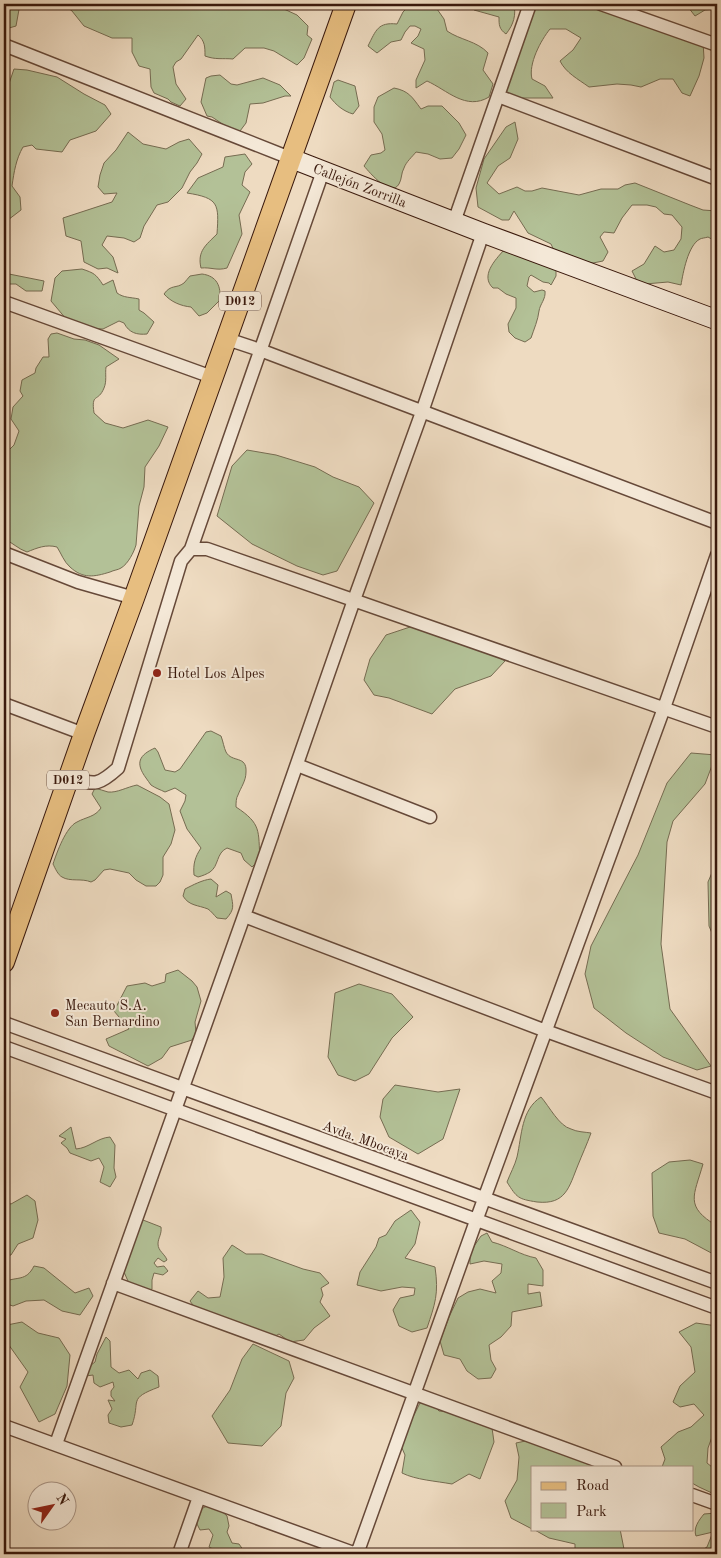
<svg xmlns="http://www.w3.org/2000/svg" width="721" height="1558" font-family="'Old Standard TT',serif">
	<rect width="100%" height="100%" fill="#eedbc1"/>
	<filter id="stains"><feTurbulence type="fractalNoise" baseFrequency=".004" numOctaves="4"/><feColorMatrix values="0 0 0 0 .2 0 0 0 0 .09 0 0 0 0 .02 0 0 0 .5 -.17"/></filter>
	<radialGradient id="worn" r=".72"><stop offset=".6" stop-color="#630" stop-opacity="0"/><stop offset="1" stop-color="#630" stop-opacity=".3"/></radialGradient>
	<path fill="#b3c197" stroke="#766c52" d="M6,4H20L16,26L9,28C3,20 2,13 6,4Z
		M63,4H273L297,15L308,26L307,35L312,39L304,58L297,65L274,51L264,48H245L233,59C222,58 216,60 205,56C205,47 205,41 198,35L181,59L176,62L173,67L176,84L186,99L180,106L171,102L168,99L154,93L151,87L150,69L139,66L132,52V38H112L84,26L72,11Z
		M469,4H514C516,15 514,24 506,34C499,29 499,25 499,17L474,10Z
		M536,4H607L703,42L704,58L699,76L690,96L682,93L673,79H660L641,87L631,85L617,84L589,87C578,79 566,73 560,61L573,50L581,38L566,29H550C541,40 528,64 532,79L545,86L553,98H514L504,95Z
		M673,4H717V9L705,10L695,16L688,7H678Z
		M409,6H421L437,9L444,19L447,31C460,40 477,41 488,53L483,70L493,84L489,97C466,111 447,90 427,81L416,88V80L425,60L424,49L411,43L418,36L421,29L415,26H410L405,32L401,40L391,42L377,53L368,46C376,30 378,22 397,24L403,12Z
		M14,69L27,70L57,77L84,94L105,105L111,114L96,131L70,140L62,152L36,149L32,145L23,147C16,159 14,172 12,186L20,197L21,210L4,223V98Z
		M220,75L231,84L237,85L263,78L280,85L291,96H285L263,103L250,104L246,123L240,131L230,129L212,117L207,116L201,102L206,78L211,76Z
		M338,80L355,86L359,106L353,114C343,111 336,105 330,97L334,82Z
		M394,88C409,91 412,97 421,109L428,106H442L459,123L466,135L459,149L452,158L440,159L428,154L416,152C412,157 406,162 404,168C401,173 402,179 399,184C391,198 370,173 364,166L371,155L381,153L385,150L382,134L374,122V107L378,97Z
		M515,122L518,139L510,158L498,166L487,183L499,194L517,187L525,191H532L542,188L579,195L601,189H618L625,185L635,183L690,205L703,210L717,211V242L708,237C705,238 702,238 700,239C688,245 683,273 681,285L668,282L645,284L637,281L632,271L644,264L655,246L664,252L674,250L681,239L682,227L672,215L664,214L656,207L647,205H632L622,218L614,233L604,232L600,237L608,252L603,261L593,263L556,255L551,244L528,233L514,211L509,220H502L478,207L476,188L484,159L506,127Z
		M128,132L143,144L166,149L179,142L189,139L202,154L197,163L190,172L182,188L168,202L157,205L144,226L140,238L134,242L124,238L107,236L102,245L113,257L118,273L107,268L98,269L84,262L81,241L66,236L63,218L112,202L117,193L104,194L98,187L100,175L104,163L116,150Z
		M245,154L252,164L245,172L242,185L250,192L239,215L242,234L227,268C217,271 211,267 201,268C197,251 206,245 217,234C219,204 219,198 187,193L198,178L223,167L225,157Z
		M504,250L556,264V276L551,285L549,283L543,282L531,275L529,277L527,286L534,292L542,290L545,291C546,299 540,304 539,311C538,320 534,329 531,338L525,342L515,338L509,332L508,324L516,308V298L506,294L498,288H493C480,276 495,260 504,250Z
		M82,269C94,273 96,274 103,285L113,280L117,293C124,298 130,297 139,299V310L144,313L154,322L147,334C137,335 129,333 124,323L119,321L103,329L81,328L67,320L51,301L55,278L62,271Z
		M4,273L44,281L42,291H26L16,284H4Z
		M202,274C217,276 221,286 220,300L207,313L199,316L191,307C181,306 171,302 164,294C171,284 176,289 184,283C186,281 188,278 190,276Z
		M57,333L74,339L85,340L99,345L119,359L106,367C105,374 107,381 104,388C98,403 91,392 94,413L105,423L123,428L148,420L168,427L159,446L145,467L144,487L139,506L136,545C134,552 128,564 121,568C118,570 114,570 110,572C94,577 83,579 70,567C64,562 61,553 57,547C46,544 37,548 27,552C18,549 12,542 4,539V455L14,445L19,431L11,419L13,407L23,396L20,391L22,380L35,373L36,368L43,357H49L48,339L51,334Z
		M247,450L276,455L315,467L333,477L359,487L374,503L337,571L323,575L297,566L252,544L217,516L232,466Z
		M416,625L453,632L505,661L491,676L455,689L432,714L389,698L374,695L364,680L370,659L386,635Z
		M211,731L221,736C223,741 224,748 226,752C232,763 247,755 246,772C246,781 241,787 238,795C236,798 236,803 236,807C262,824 258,831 260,859L252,867L244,860L241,853L227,848C216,853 219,866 210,872C207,874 202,876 198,877L194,875C193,864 195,857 201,848L187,829L180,811L185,801L186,795L175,788L165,792C161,790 155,788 151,785C149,783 148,780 146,778C135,763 139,755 155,748L158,752L165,770L175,772L180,769L206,732Z
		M691,753L716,755L705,784L673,821L667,842L661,944L670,1009L711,1066L697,1070L663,1057L626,1033L594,1008L585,974L591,946L638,855L667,783Z
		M137,785L160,797L169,804L175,830L171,844L163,857V875L160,882L156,886H146L136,880L129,873L110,869L104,870L95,880L91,882C82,878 70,882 62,877C58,875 55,868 53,864C57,852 66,827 77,822C86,817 95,817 101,808L92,794L95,788C99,789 104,791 108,792C117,793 127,787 137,785Z
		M717,861V945L709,926L708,882Z
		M211,879L218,885L216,897L226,891L231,894C233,906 235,909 226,919L217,918C214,915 211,911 208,909C198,905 189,906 183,896L185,889C193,885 202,880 211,879Z
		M178,970L192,981L197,987L201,1001L195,1022L196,1033L192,1040L170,1047L162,1058L148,1066L109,1046L106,1039L129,1029L114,1011L127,986L145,983L152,986L165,982L166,974Z
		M359,984L392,994L413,1017L392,1038L369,1074L355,1081L338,1075L328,1057L335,993Z
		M395,1085L438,1092L460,1089L443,1139L418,1154L389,1137L380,1117L383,1099Z
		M541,1097C549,1106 559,1126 571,1129C577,1132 585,1132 591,1133C587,1144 582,1155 578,1165C569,1187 566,1205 537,1202C518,1199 517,1198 507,1182C510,1174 515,1165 517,1157C522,1135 521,1110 541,1097Z
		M71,1127L76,1149C89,1148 97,1138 110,1137L115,1145L114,1168L116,1177L110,1187L100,1182L104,1167L99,1158L91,1161L70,1153L67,1148L61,1143L66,1139L59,1136Z
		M690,1160L703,1164C694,1196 684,1206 717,1226V1256L685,1239L659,1233L653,1216L652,1173L669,1162Z
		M27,1195L35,1201L38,1220L33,1238L18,1244L11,1255L4,1256V1202L11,1204Z
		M411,1210L420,1222L415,1244L405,1258L435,1267C439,1294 435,1304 427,1328L412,1332L399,1326L393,1310L400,1298L414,1295L415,1288L402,1287L381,1291L357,1285L360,1272L376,1247L379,1238L386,1235L395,1221Z
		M143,1220L161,1227C162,1234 158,1238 158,1244C158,1251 165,1254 167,1260L164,1262L158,1258L154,1263L157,1267L164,1266L168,1271L163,1275L154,1273L152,1280V1289L148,1292L131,1288L124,1272L139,1228Z
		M487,1233L492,1242C508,1246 520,1255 536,1258L543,1270V1286L528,1284V1294L540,1292L542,1306L512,1312L511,1326L501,1337L489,1345L491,1360L496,1369L491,1378L478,1379L467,1371L460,1359L444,1355L440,1341L449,1317L458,1298L468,1292L480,1289L496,1293L492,1281L501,1273L502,1264L484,1261L470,1264V1252L481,1236Z
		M232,1245L246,1254H262L303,1269L320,1273L329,1283L321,1288L323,1295L320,1302L330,1316L314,1328L304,1340L290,1342L279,1334L268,1340L195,1308L190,1301L198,1291L208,1298L220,1297L224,1277L223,1258Z
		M34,1266L44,1268L75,1293L89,1288L93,1296L80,1315L62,1311L44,1300L26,1301L13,1306L4,1303V1282C17,1276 26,1282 34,1266Z
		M22,1322L38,1333L59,1338L70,1355L67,1386L55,1414L39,1422L20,1387L28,1372L6,1341L7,1325Z
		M696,1323L717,1326V1423L708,1448L707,1463L717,1471V1490L712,1493L699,1487L692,1483V1467H662L665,1459L661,1447L678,1432L691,1427L704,1415L694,1404L680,1407L673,1402L680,1386L695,1372L691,1347L679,1332Z
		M106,1337L110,1341L111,1367L119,1373L129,1370L138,1379L141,1373L150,1370L158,1376L159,1387C127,1399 141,1400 132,1425L121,1427L109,1423L108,1415L112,1409L108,1400L115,1401L111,1396V1391L114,1387L113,1382L100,1387L94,1383L93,1375L86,1376L87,1368L95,1362L97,1354Z
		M253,1344L289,1361L294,1378L286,1393L281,1426L262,1446L228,1443L212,1416L230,1390L242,1359Z
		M430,1402L439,1411L467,1413L492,1428L494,1442L480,1479L469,1474L452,1484C436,1481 416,1480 402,1473L405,1455L398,1439L414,1415L420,1403Z
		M530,1440L614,1467H532V1529L511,1518L505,1501L517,1480L519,1457L516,1443Z
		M207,1506L217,1507L227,1516L229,1526L227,1532L232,1543L239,1544L246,1554H213L215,1550L209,1547L213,1535L209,1529L200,1530L197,1524V1511Z
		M716,1513L717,1515V1550L716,1554H690V1553L699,1552L707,1547L713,1532L696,1536C693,1528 699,1520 704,1514Z
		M533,1529H620L625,1554H575V1544L549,1538Z"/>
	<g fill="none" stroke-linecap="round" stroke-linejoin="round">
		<g stroke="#664939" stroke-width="15">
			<path id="street" d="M601,4L717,45
				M4,45L290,158
				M498,96L717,179
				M454,222L530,4
				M4,302L212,377
				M227,339L260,350L717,523
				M191,549L323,171
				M4,553L78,582L134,598
				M4,704L84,734
				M297,765L430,817
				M68,778C95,784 97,787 118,768L181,561L191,549H207L717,727
				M244,916L546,1031L717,1093
				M4,1023L717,1283
				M4,1047L717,1308
				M113,1283L615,1467
				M4,1426L356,1554
				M56,1444L244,916L354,600L422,412L483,233
				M692,1495L717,1504
				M179,1554L199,1497
				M357,1554L476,1221L664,708L717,555"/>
		</g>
		<g stroke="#39180c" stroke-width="21">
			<path id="secondary" d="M290,158L483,233L717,320"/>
		</g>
		<g stroke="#39180c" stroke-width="22">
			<path id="primary" d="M4,962L84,734L134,598L346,4"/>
		</g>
		<use href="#street" stroke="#f4e8d7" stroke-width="12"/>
		<use href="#secondary" stroke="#f4e8d7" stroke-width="19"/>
		<use href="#primary" stroke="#e7be80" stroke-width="20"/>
	</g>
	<g fill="#8f2418" stroke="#f4e8d7" stroke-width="2">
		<circle cx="157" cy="673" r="5"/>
		<circle cx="55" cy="1013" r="5"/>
	</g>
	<g text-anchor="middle" stroke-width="4" stroke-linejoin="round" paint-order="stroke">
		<g fill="#f4e8d7" stroke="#715649" stroke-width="1">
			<rect x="219" y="291.5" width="42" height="19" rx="4"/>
			<rect x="47" y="770.5" width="42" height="19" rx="4"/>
		</g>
		<g font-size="12" font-weight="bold" fill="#39180c">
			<text x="240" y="305">D012</text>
			<text x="68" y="784">D012</text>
		</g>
		<g font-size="14" fill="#39180c" stroke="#f4e8d7">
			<text transform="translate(360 185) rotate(21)" y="5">Callejón Zorrilla</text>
			<text transform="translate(366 1140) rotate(20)" y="5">Avda. Mbocaya</text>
		</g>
		<g font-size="14" fill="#39180c" stroke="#f4e8d7" text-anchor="start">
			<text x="167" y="678">Hotel Los Alpes</text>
			<text x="65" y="1010">Mecauto S.A.<tspan x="65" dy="16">San Bernardino</tspan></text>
		</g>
	</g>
	<rect width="721" height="1558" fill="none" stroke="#eedbc1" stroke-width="20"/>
	<rect x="5" y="5" width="711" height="1548" fill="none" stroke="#39180c" stroke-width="2.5"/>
	<rect x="10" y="10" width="701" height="1538" fill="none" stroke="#39180c"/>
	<rect x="531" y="1466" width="162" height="65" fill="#f4e8d7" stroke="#a99586"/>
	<rect x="541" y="1482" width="25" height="8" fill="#e7be80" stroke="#a99586"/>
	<text x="576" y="1490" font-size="15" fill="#39180c">Road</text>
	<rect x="541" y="1503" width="25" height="15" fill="#b3c197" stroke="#a99586"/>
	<text x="576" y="1516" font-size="15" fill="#39180c">Park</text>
	<g transform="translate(52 1506) rotate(57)"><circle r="24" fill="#f4e8d7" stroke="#a99586"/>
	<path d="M0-4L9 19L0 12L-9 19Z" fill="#8f2418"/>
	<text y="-8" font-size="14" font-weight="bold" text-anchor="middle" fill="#39180c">N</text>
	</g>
	<rect width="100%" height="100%" filter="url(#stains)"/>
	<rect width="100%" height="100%" fill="url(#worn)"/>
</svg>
